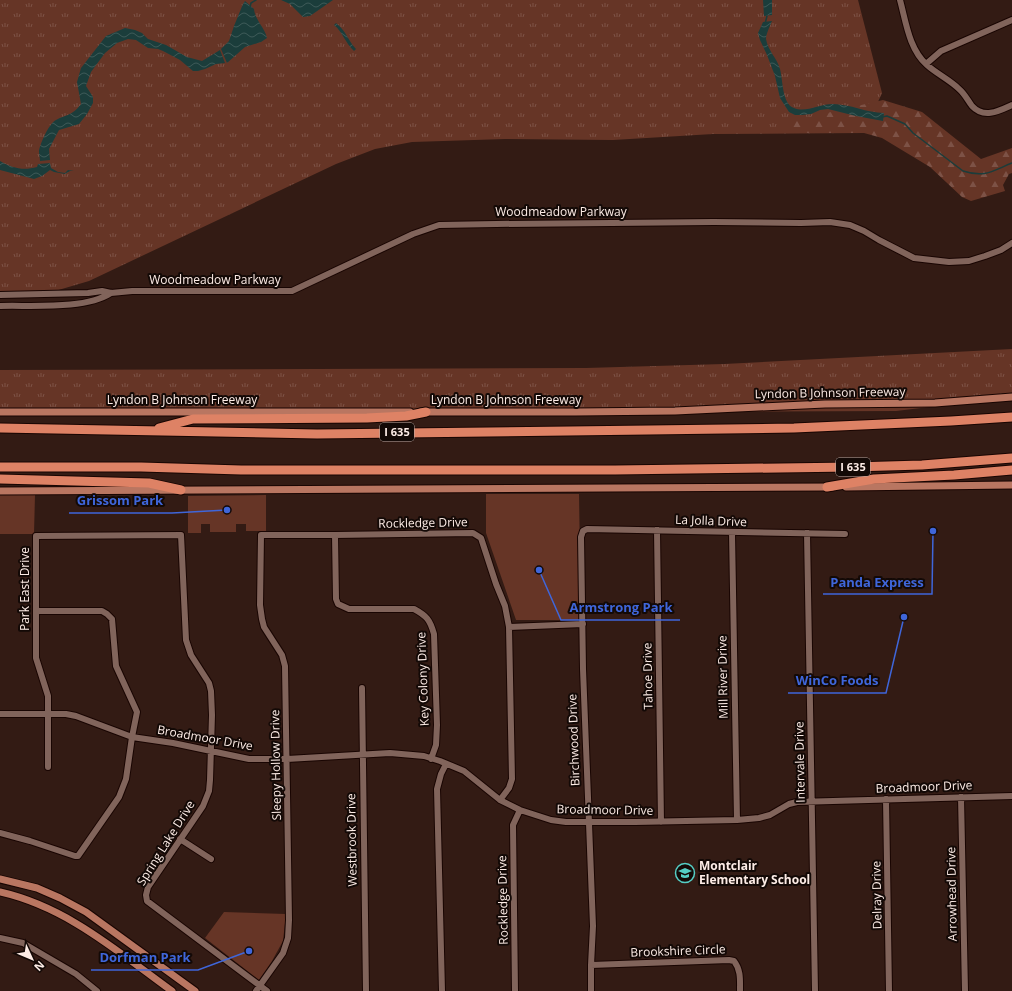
<svg xmlns="http://www.w3.org/2000/svg" width="1012" height="991" font-family="'Open Sans',sans-serif">
	<defs>
		<pattern id="grass-tufts" width="24" height="20" patternUnits="userSpaceOnUse"><rect width="24" height="20" fill="#663526"/><path d="M3 7l-1-3M5 7V3M7 7l1-3M15 17l-1-3M17 17v-4M19 17l1-3" fill="none" stroke="#7d5246"/></pattern>
		<pattern id="forest-firs" width="22" height="20" patternUnits="userSpaceOnUse"><rect width="22" height="20" fill="#663526"/><path d="M5 1l3.5 6h-7zM16 11l3.5 6h-7z" fill="#7d5246"/></pattern>
		<pattern id="water-waves" width="16" height="10" patternUnits="userSpaceOnUse"><rect width="16" height="10" fill="#1b3d3b"/><path d="M0 5q4-4 8 0t8 0" fill="none" stroke="#3d5957"/></pattern>
	</defs>
	<rect width="100%" height="100%" fill="#331b14"/>
	<path fill="url(#grass-tufts)" d="M0,0H858L882,93L864,133L713,134L613,140L505,139L412,142L375,149L336,164L89,281L55,291H0Z
		M1012,349V397L896,411L0,414V370L586,368L724,364Z"/>
	<path fill="url(#forest-firs)" d="M883,100L922,112L981,159L1012,148V173L1009,174L1003,185L1005,191L971,201L962,197L930,167L882,138L864,133H789L790,120L814,116Z"/>
	<path fill="#663526" d="M486,494H579L581,620H516L486,533Z
		M0,495H35L34,534H0Z
		M266,495V531H246V524H236V532H210V524H201V533H188V496Z
		M224,912L286,914L283,941L272,961L259,980L205,938Z"/>
	<path fill="url(#water-waves)" d="M281,0H333L310,16L303,17L290,4Z
		M763,0H772V15L764,16Z
		M245,1L254,9C255,20 265,28 267,38L261,42L245,47L227,63L221,49L229,41L234,26L243,4Z
		M772,21C770,26 766,34 766,39C768,51 777,58 780,69C783,80 782,104 794,108C806,113 819,104 833,104C850,104 867,113 884,113L883,121L856,116L828,109L820,110L811,114L802,115H795L789,112L780,98L775,76L767,55L760,40L758,33L763,22Z
		M336,23C347,32 347,39 356,49L354,51C345,43 343,32 334,25Z
		M125,28L135,30L142,33L148,39L166,45L187,57L202,61L220,50L225,63L216,64L205,69L198,71H193L180,60L163,51L158,49L148,48L136,40L128,39L117,43L105,53L91,72L86,86L93,97V103L87,114L79,124L59,130L49,149L50,160L40,161C40,158 39,155 39,152C39,146 49,123 56,120C67,114 72,116 81,104L77,82L81,68L106,36Z
		M0,161C12,168 23,171 37,167L38,164L50,163L51,168L58,172L65,173L68,170L74,171H70L65,174L54,172L50,170L42,176L34,179L0,170Z"/>
	<g fill="none" stroke-linecap="round" stroke-linejoin="round">
		<path stroke="#1b3d3b" stroke-width="1.5" d="M250,7L251,3L256,0
			M765,24L767,16
			M882,117L887,116L905,124L913,133L963,171C985,178 992,171 1012,163"/>
		<g stroke="#190502" stroke-width="8">
			<path id="minor" d="M900,0C906,22 909,49 927,65C937,74 950,80 959,89C965,94 968,101 972,106C984,119 999,111 1012,105
				M926,64L941,51L1012,20
				M0,295L88,293L102,291L111,293L132,291H292L413,234L439,225L496,224L714,222L801,223L830,222L850,225L864,231L879,240L914,258L949,262L969,261L985,256L1001,250L1012,243
				M0,306C31,305 85,310 111,293
				M657,530L661,822
				M732,533L737,820
				M807,533L815,991
				M335,535L336,599L338,604L349,609H414C427,616 430,620 434,634L437,725L436,745L431,759
				M509,627L583,624
				M362,688L366,991
				M0,714H66L76,716L132,737L173,743L249,759H287L390,753L424,756L440,761L464,771L500,800L520,810L551,820L566,822H635L737,820L759,818L770,815L789,804L797,802L1012,796
				M48,767V696L36,658V536L181,535L186,640L191,655L209,683L211,691L212,715L210,780L209,791L203,806L148,887L146,895L147,901L267,991
				M961,797L965,991
				M886,799L889,991
				M0,833L30,841L75,856H78L119,797L126,779L132,737L137,712L116,666L112,619L107,614L102,611H36
				M180,839L211,859
				M0,938L23,943L76,974L97,991
				M591,965L729,960L734,961C741,970 740,980 740,991
				M256,991L283,953L288,938L289,920L285,666L282,655L264,627L262,619L260,605L261,535H335L473,533L481,538L496,584L505,606L509,627L512,779L509,788L500,800
				M442,991L437,789L441,774L446,764
				M515,991L513,825L520,810
				M591,991V965L593,926L583,669L581,537L583,531L587,529L845,534"/>
		</g>
		<g stroke="#190502" stroke-width="9">
			<path id="major" d="M0,412H410
				M421,412H575L675,411L825,404L935,403L1012,397
				M846,487L1012,485
				M0,491L832,487
				M0,879L37,888L60,898L86,912L195,991
				M0,892C67,907 118,952 172,991"/>
		</g>
		<g stroke="#190502" stroke-width="11">
			<path id="highway" d="M0,428L317,434L649,430L794,428L951,421L1012,417
				M159,428L193,419L367,418L406,416L426,412
				M0,467H141L241,470H615L852,467L922,465L1012,458
				M0,479L149,483L181,490
				M827,487L874,479L954,475L1012,470"/>
		</g>
		<use href="#minor" stroke="#81645b" stroke-width="6"/>
		<use href="#major" stroke="#b97661" stroke-width="7"/>
		<use href="#highway" stroke="#de8265" stroke-width="9"/>
	</g>
	<defs>
		<g id="school-ring" transform="scale(1)"><circle r="9.5" fill="#130906" stroke="#55cec5" stroke-width="1.5"/><path d="M0-5L7-2L0 1L-7-2ZM-4 1L0 2.5L4 1V4Q0 6-4 4Z" fill="#55cec5"/></g>
	</defs>
	<g fill-rule="evenodd">
		<use href="#school-ring" x="685" y="873"/>
	</g>
	<g text-anchor="middle" stroke-width="4" stroke-linejoin="round" paint-order="stroke">
		<g fill="#130906" stroke="#b7a8a3" stroke-width="1">
			<rect x="380" y="423" width="34" height="18" rx="3"/>
			<rect x="836" y="458" width="34" height="18" rx="3"/>
		</g>
		<g font-size="11" font-weight="bold" fill="#fdece6">
			<text x="397" y="436">I 635</text>
			<text x="853" y="471">I 635</text>
		</g>
		<g font-size="12" fill="#fdece6" stroke="#130906">
			<text x="561" y="216">Woodmeadow Parkway</text>
			<text x="215" y="284">Woodmeadow Parkway</text>
			<text transform="translate(830 393) rotate(-1)" y="4">Lyndon B Johnson Freeway</text>
			<text x="182" y="404">Lyndon B Johnson Freeway</text>
			<text x="506" y="404">Lyndon B Johnson Freeway</text>
			<text transform="translate(711 521) rotate(2)" y="4">La Jolla Drive</text>
			<text transform="translate(423 523) rotate(-1)" y="4">Rockledge Drive</text>
			<text transform="translate(25 589) rotate(-90)" y="4">Park East Drive</text>
			<text transform="translate(648 676) rotate(-91)" y="4">Tahoe Drive</text>
			<text transform="translate(723 677) rotate(-91)" y="4">Mill River Drive</text>
			<text transform="translate(423 679) rotate(-92)" y="4">Key Colony Drive</text>
			<text transform="translate(205 738) rotate(10)" y="4">Broadmoor Drive</text>
			<text transform="translate(574 740) rotate(-92)" y="4">Birchwood Drive</text>
			<text transform="translate(800 762) rotate(-91)" y="4">Intervale Drive</text>
			<text transform="translate(276 765) rotate(-91)" y="4">Sleepy Hollow Drive</text>
			<text transform="translate(924 787) rotate(-2)" y="4">Broadmoor Drive</text>
			<text transform="translate(605 810) rotate(1)" y="4">Broadmoor Drive</text>
			<text transform="translate(352 840) rotate(-91)" y="4">Westbrook Drive</text>
			<text transform="translate(166 843) rotate(-58)" y="4">Spring Lake Drive</text>
			<text transform="translate(952 894) rotate(-91)" y="4">Arrowhead Drive</text>
			<text transform="translate(877 895) rotate(-91)" y="4">Delray Drive</text>
			<text transform="translate(503 900) rotate(-91)" y="4">Rockledge Drive</text>
			<text transform="translate(678 951) rotate(-2)" y="4">Brookshire Circle</text>
		</g>
		<g font-size="12" font-weight="bold" fill="#fdece6" stroke="#130906" text-anchor="start">
			<text x="699" y="870">Montclair<tspan x="699" dy="14">Elementary School</tspan></text>
		</g>
	</g>
	<path fill="none" stroke="#3f66da" stroke-width="1.5" d="M227 510L172 513H69M933 531L932 594H823M539 570L561 620H680M904 617L886 693H788M249 951L198 970H91"/>
	<g fill="#3f66da" stroke="#130906" stroke-width="1.5">
		<circle cx="227" cy="510" r="4"/>
		<circle cx="933" cy="531" r="4"/>
		<circle cx="539" cy="570" r="4"/>
		<circle cx="904" cy="617" r="4"/>
		<circle cx="249" cy="951" r="4"/>
	</g>
	<g font-size="13" text-anchor="middle" font-weight="bold" fill="#3f66da" stroke="#130906" stroke-width="4" stroke-linejoin="round" paint-order="stroke">
		<text x="120" y="505">Grissom Park</text>
		<text x="877" y="587">Panda Express</text>
		<text x="621" y="612">Armstrong Park</text>
		<text x="837" y="685">WinCo Foods</text>
		<text x="145" y="962">Dorfman Park</text>
	</g>
	<g transform="translate(32 959) rotate(134)" stroke="#130906" stroke-width="3" paint-order="stroke">
	<path d="M0-3L7 15L0 10L-7 15Z" fill="#fdece6"/>
	<text y="-6" font-size="11" font-weight="bold" text-anchor="middle" fill="#fdece6">N</text>
	</g>
</svg>
